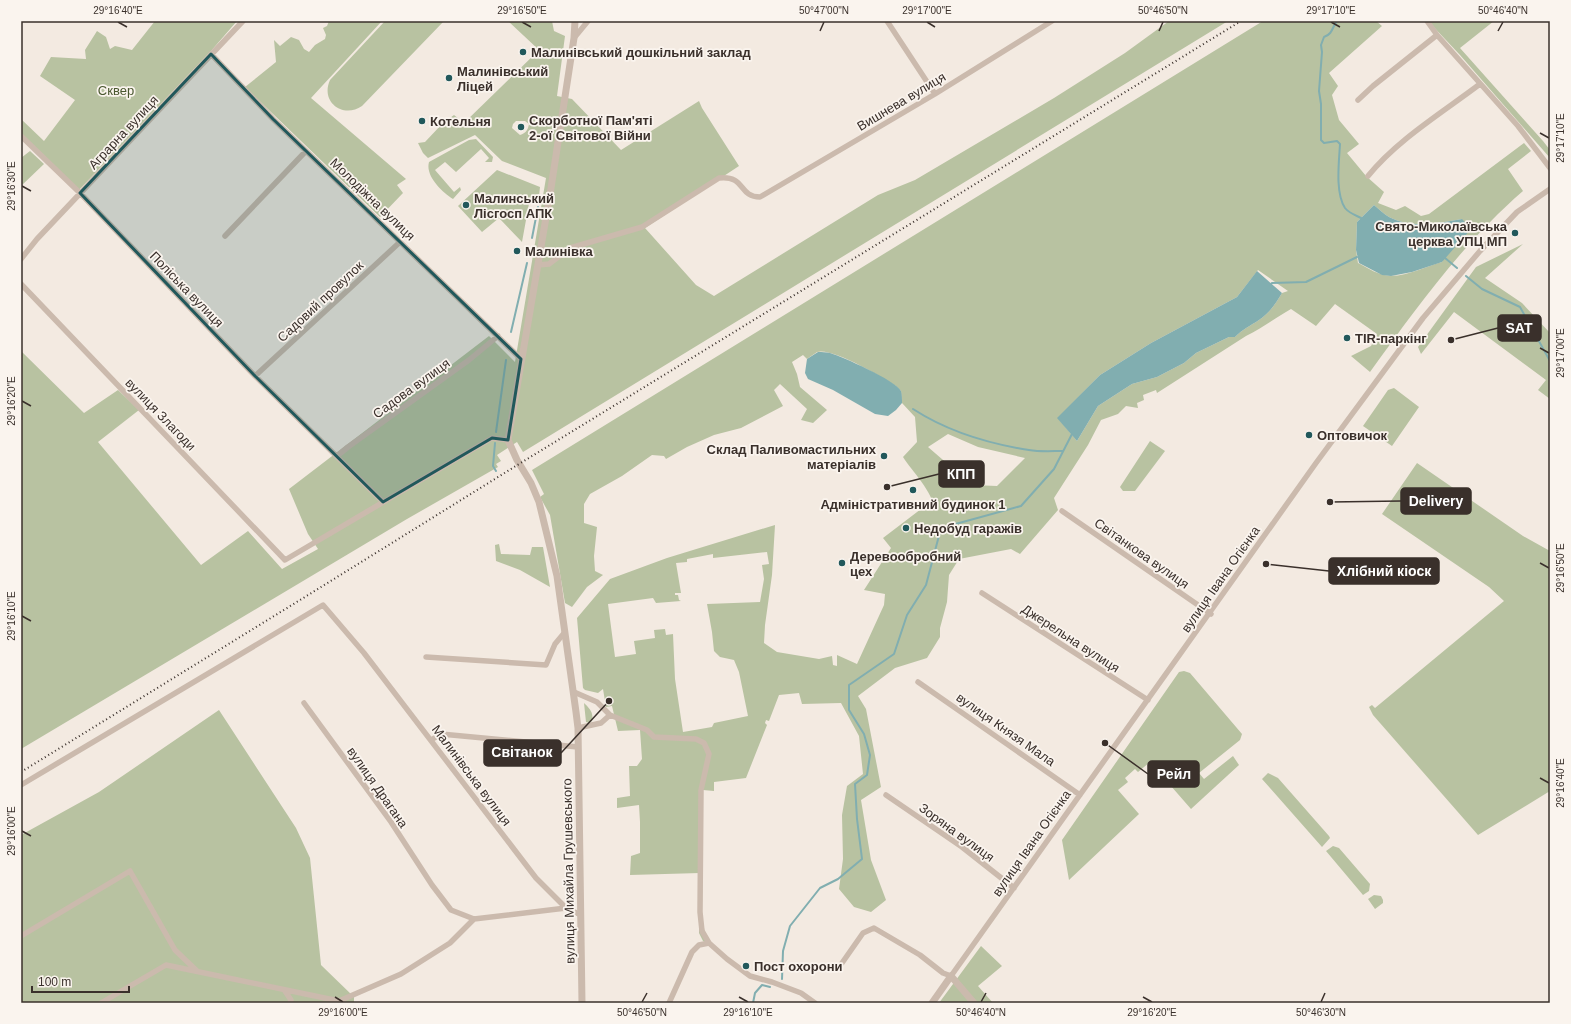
<svg xmlns="http://www.w3.org/2000/svg" width="1571" height="1024" font-family="Arial,sans-serif">
	<rect width="100%" height="100%" fill="#f3eae1"/>
	<path fill="#b8c2a1" fill-rule="evenodd" d="M155,21H237L211,51L79,190L21,133V119L44,141L75,100L40,76L51,57L86,59L85,50L97,31L106,37L110,49L115,46L132,50Z
		M329,21H382L311,98L406,179L397,185L403,193L380,217L245,87L276,62L274,40L280,46L291,37L299,40L304,49L309,52L315,45L325,39L326,35L323,28L327,26Z
		M385,21H444L362,106C343,119 320,102 330,80Z
		M508,21H552L554,31L565,36L557,96L572,99L621,150L699,101L702,108L739,166L645,228L696,285L714,296L878,195L915,180L1054,98L1125,53L1169,21H1228L523,452L517,442L497,455L501,461L496,464L498,467L407,519L21,749V351L84,413L118,390L139,410L98,442L201,565L248,531L282,569L318,549L308,534L289,489L489,336L515,362L546,178L502,161L475,135L428,158L423,153L418,143L425,142L442,124L454,115L464,123L539,50ZM516,121H525L529,124C528,130 526,133 520,135L512,128L513,124Z
		M1263,21H1376L1382,26L1329,73L1338,86L1332,95L1339,120L1359,144L1347,153L1366,176L1384,192L1378,203L1396,210L1405,206L1421,216L1429,214L1524,143L1531,151L1508,169L1523,191C1463,243 1417,307 1370,372L1351,356L1371,346L1377,334L1335,304L1316,326L1291,309C1275,318 1262,328 1246,336L1157,393L1156,390L1143,395L1144,400L1137,403L1138,408L1126,406L1118,414L1101,420L1088,445L1054,498L1058,510L1020,554L1011,549L959,559L949,575L947,602L940,628V637L927,658L895,668L858,696L866,709L881,787L861,800L871,860L886,900L871,912L854,907L839,889L843,859L842,815L847,786L863,774L859,736L841,703L802,704L799,693L779,695L769,721L766,720L765,723L767,725L746,778L714,782V791L703,790L702,916L705,934L713,948L703,941L699,933L700,873L630,875L631,856L640,853V822L639,805L617,808V798L630,796L629,766H637L642,759L640,730L618,731L612,706L606,707L603,689L598,693L585,690L583,688L577,618L610,579L667,558L775,525L772,575L765,625L764,643L777,652L819,659L832,656L833,665L837,666V655L857,664L884,605L885,594L864,590L891,548L883,538L921,509L934,510C935,494 911,470 903,457L917,442L915,417L902,403L901,391L896,386C882,377 832,347 817,352C814,354 810,357 807,359L803,355L792,362L797,374L800,387L827,410L813,423L801,420L807,409L780,384L774,390L783,406L741,428L714,435L687,447L666,459L664,456L652,455L622,476L590,494L584,504V523L597,527L594,556L595,571L603,575L587,587L572,607L565,603L550,515L540,497L544,494L532,470ZM1374,205C1379,209 1384,214 1389,217C1412,229 1438,223 1462,219L1442,262C1424,267 1402,279 1384,275C1375,273 1366,267 1358,263L1356,250L1357,222ZM1258,270L1288,291L1282,293C1276,303 1270,313 1259,320C1250,326 1243,329 1235,337H1229L1196,353L1184,363L1157,377L1132,384L1098,406L1077,441L1058,418L1100,375L1151,343L1237,297ZM948,434L978,447L1025,458L997,486L972,485L928,447ZM767,552L769,564L762,565L764,579L760,602L707,604L712,632L714,651L720,657L734,660L739,672L748,716L714,723L712,727L683,732L675,679L673,634L666,635L665,629L654,630L655,638L634,641L636,654L615,657L608,604L653,598L656,603L681,601L679,600L678,595H675V593H681L676,563L687,562V559L713,554V558Z
		M1428,21H1494L1460,48L1543,141L1550,150V158L1460,55Z
		M476,139L493,157L492,162H485L489,158L481,149L456,172L445,162L435,170L454,192L460,187L461,190L453,199C442,192 425,176 429,162L469,140Z
		M30,151L44,164L21,186V158Z
		M497,170L540,187L539,196L530,198L522,242L499,218L482,232L458,206Z
		M1523,244L1485,278L1522,303L1550,333V399L1538,390L1546,380L1454,312L1421,354L1418,347L1476,267Z
		M1394,388L1419,407L1392,446L1363,426L1388,390Z
		M1150,441L1165,451L1135,491H1123L1120,487Z
		M1417,463L1523,536L1550,551V791L1478,835L1373,715L1369,707L1372,705L1375,708L1504,601L1489,587L1382,514Z
		M499,544L501,554L530,555L532,547H543L550,587L520,570L496,561L495,545Z
		M1184,671L1190,673L1242,734L1240,740L1199,773L1204,779L1233,756L1239,765L1191,809L1150,762L1138,772L1135,769L1125,778L1128,782L1118,790L1139,814L1069,880L1062,840L1179,672Z
		M584,703C589,708 594,712 592,721L589,723L586,722Z
		M219,710L296,828L310,858L321,965L354,997V1003H21V835L99,792Z
		M1268,773L1278,778L1329,836L1330,838L1322,847L1262,779Z
		M1333,846L1339,848L1370,884L1369,891L1363,895L1326,851Z
		M1374,895L1381,896L1383,900V903L1375,909L1368,899Z
		M981,946L1002,966L978,986L993,1003H939Z"/>
	<path fill="#81aeb0" d="M1374,205C1379,209 1384,214 1389,217C1412,229 1438,223 1462,219L1471,229L1442,262L1412,272L1391,276L1382,275L1359,263L1356,250L1357,222Z
		M1257,271L1282,293C1276,303 1270,313 1259,320C1250,326 1243,329 1235,337H1229L1196,353L1184,363L1157,377L1132,384L1098,406L1077,441L1057,418L1100,375L1151,343L1237,297Z
		M818,352C822,352 826,352 830,353C843,357 895,380 901,391C902,394 902,400 902,403L896,410L888,416L875,414L833,390L808,379L805,373L807,359Z"/>
	<g fill="none" stroke-linecap="round" stroke-linejoin="round">
		<path stroke="#81aeb0" stroke-width="2" d="M1337,21C1332,27 1333,34 1324,37L1321,45L1322,52L1319,91L1321,104V140L1324,143L1337,141L1340,144C1339,162 1335,193 1345,208C1349,213 1355,215 1361,218
			M532,238L538,207
			M1445,258L1457,268
			M1466,276L1482,289L1520,307L1550,361
			M1270,285L1272,283L1306,282L1357,257
			M511,332L527,263
			M913,409C947,431 990,444 1029,450C1040,452 1052,451 1063,451
			M496,432L506,360
			M495,443L493,466L496,471
			M782,979L783,951L790,926L820,888L838,879L862,859L857,819L855,784L867,775L870,755L864,734L849,710V685L894,654L907,615L926,585L941,528L1021,506L1054,469L1072,434
			M753,1003L755,993L762,985L770,987"/>
		<path stroke="#cbbaad" stroke-width="5.5" d="M887,21L935,94
			M1437,35L1518,126L1550,168
			M574,38L588,21
			M211,54L273,119L521,359
			M1358,100L1373,86L1437,35L1427,21
			M21,136L80,193L255,376L383,502
			M1368,176C1397,140 1443,112 1480,84
			M225,236L306,151
			M21,259L37,239L243,21
			M538,265L549,264L570,248L642,227L719,178C746,175 738,197 760,197L935,94L1052,21
			M21,284L285,560L492,438L508,440
			M255,376L400,242
			M337,456L348,447L469,360L498,336
			M1062,511L1211,614
			M982,593L1148,700
			M426,657L546,665L555,644L565,632
			M918,682L1080,795
			M574,692L597,702L610,715L647,730L654,737L696,739L704,743L709,754L701,790L700,912L702,931L709,943
			M304,703L391,822L432,885L451,910L474,919L566,908L581,915
			M578,728L601,723L610,715
			M431,740L441,734L578,747
			M21,785L323,605L364,653L536,878L566,908
			M886,795L962,847L1014,888
			M21,936L130,871L175,950L197,971
			M842,963L863,933L874,928L920,955L943,973L951,976L1316,463L1423,318L1480,251L1517,212L1550,189
			M285,991L291,1000L290,1003
			M101,1003L166,965L339,1001L401,974L450,943L474,919
			M669,1003L692,952L699,945L709,943L727,959L750,976L772,982L801,993L815,1003"/>
		<path stroke="#cbbaad" stroke-width="7" d="M575,21L574,38L551,188L508,440L517,460L531,483L539,502L557,576L576,712L578,728L582,1003
			M932,1003L951,976L974,1003"/>
		<path stroke="#3a302b" stroke-width="2" stroke-dasharray="1 3" stroke-linecap="butt" d="M21,772L313,592L519,464L1241,21"/>
	</g>
	<path fill="#21585b" fill-opacity="0.2" stroke="#21585b" stroke-width="3" stroke-linejoin="round" d="M211,54L273,119L521,359L508,440L492,438L383,502L255,376L80,193Z"/>
	<path fill="none" stroke="#3a302b" stroke-width="1.5" d="M118,22L127,27M522,22L531,27M927,22L935,27M1331,22L1340,27M820,31L824,22M1159,31L1163,22M1498,31L1503,22M1540,133L1549,138M22,186L31,191M1540,348L1549,353M22,401L31,406M1540,563L1549,568M22,616L31,621M1540,778L1549,783M22,831L31,836M335,997L343,1002M739,997L748,1002M1143,997L1152,1002M642,1002L647,993M981,1002L986,993M1321,1002L1325,993"/>
	<g fill="#21585b" stroke="#faf4ee" stroke-width="1.5">
		<circle cx="523" cy="52" r="4"/>
		<circle cx="449" cy="78" r="4"/>
		<circle cx="422" cy="121" r="4"/>
		<circle cx="521" cy="127" r="4"/>
		<circle cx="466" cy="205" r="4"/>
		<circle cx="1515" cy="233" r="4"/>
		<circle cx="517" cy="251" r="4"/>
		<circle cx="1347" cy="338" r="4"/>
		<circle cx="1309" cy="435" r="4"/>
		<circle cx="884" cy="456" r="4"/>
		<circle cx="913" cy="490" r="4"/>
		<circle cx="906" cy="528" r="4"/>
		<circle cx="842" cy="563" r="4"/>
		<circle cx="746" cy="966" r="4"/>
	</g>
	<g text-anchor="middle" stroke-width="3.5" stroke-linejoin="round" paint-order="stroke">
		<g font-size="13" font-weight="bold" fill="#3a302b" stroke="#faf4ee" text-anchor="start">
			<text x="531" y="57">Малинівський дошкільний заклад</text>
			<text x="457" y="76">Малинівський<tspan x="457" dy="15">Ліцей</tspan></text>
			<text x="529" y="125">Скорботної Пам'яті<tspan x="529" dy="15">2-ої Світової Війни</tspan></text>
			<text x="430" y="126">Котельня</text>
			<text x="474" y="203">Малинський<tspan x="474" dy="15">Лісгосп АПК</tspan></text>
			<text x="1507" y="231" text-anchor="end">Свято-Миколаївська<tspan x="1507" dy="15">церква УПЦ МП</tspan></text>
			<text x="525" y="256">Малинівка</text>
			<text x="1355" y="343">TIR-паркінг</text>
			<text x="1317" y="440">Оптовичок</text>
			<text x="876" y="454" text-anchor="end">Склад Паливомастильних<tspan x="876" dy="15">матеріалів</tspan></text>
			<text x="913" y="509" text-anchor="middle">Адміністративний будинок 1</text>
			<text x="914" y="533">Недобуд гаражів</text>
			<text x="850" y="561">Деревообробний<tspan x="850" dy="15">цех</tspan></text>
			<text x="754" y="971">Пост охорони</text>
		</g>
		<g font-size="13" fill="#4a5830" stroke="#faf4ee">
			<text x="116" y="95">Сквер</text>
		</g>
		<g font-size="13" fill="#3a302b" stroke="#faf4ee">
			<text transform="translate(901 101) rotate(-31)" y="5">Вишнева вулиця</text>
			<text transform="translate(123 132) rotate(-47)" y="5">Аграрна вулиця</text>
			<text transform="translate(373 199) rotate(44)" y="5">Молодіжна вулиця</text>
			<text transform="translate(187 289) rotate(46)" y="5">Поліська вулиця</text>
			<text transform="translate(320 301) rotate(-43)" y="5">Садовий провулок</text>
			<text transform="translate(411 388) rotate(-36)" y="5">Садова вулиця</text>
			<text transform="translate(161 414) rotate(46)" y="5">вулиця Злагоди</text>
			<text transform="translate(1142 553) rotate(35)" y="5">Світанкова вулиця</text>
			<text transform="translate(1220 579) rotate(-55)" y="5">вулиця Івана Огієнка</text>
			<text transform="translate(1071 638) rotate(33)" y="5">Джерельна вулиця</text>
			<text transform="translate(1006 729) rotate(35)" y="5">вулиця Князя Мала</text>
			<text transform="translate(472 775) rotate(53)" y="5">Малинівська вулиця</text>
			<text transform="translate(378 787) rotate(55)" y="5">вулиця Драгана</text>
			<text transform="translate(957 832) rotate(36)" y="5">Зоряна вулиця</text>
			<text transform="translate(1031 843) rotate(-55)" y="5">вулиця Івана Огієнка</text>
			<text transform="translate(568 871) rotate(-91)" y="5">вулиця Михайла Грушевського</text>
		</g>
	</g>
	<path fill="none" stroke="#3a302b" stroke-width="1.5" d="M1451 340L1498 328M887 487L939 474M1330 502L1401 501M1266 564L1329 571M609 701L561 753M1105 743L1148 774"/>
	<g fill="#3a302b" stroke="#faf4ee" stroke-width="1.5">
		<circle cx="1451" cy="340" r="4"/>
		<circle cx="887" cy="487" r="4"/>
		<circle cx="1330" cy="502" r="4"/>
		<circle cx="1266" cy="564" r="4"/>
		<circle cx="609" cy="701" r="4"/>
		<circle cx="1105" cy="743" r="4"/>
	</g>
	<g fill="#3a302b" stroke="#3a302b" stroke-width="1.5">
		<rect x="1498" y="315" width="43" height="26" rx="4"/>
		<rect x="939" y="461" width="45" height="26" rx="4"/>
		<rect x="1401" y="488" width="70" height="26" rx="4"/>
		<rect x="1329" y="558" width="110" height="26" rx="4"/>
		<rect x="484" y="740" width="77" height="26" rx="4"/>
		<rect x="1148" y="761" width="51" height="26" rx="4"/>
	</g>
	<g font-size="14" text-anchor="middle" font-weight="bold" fill="#fff">
		<text x="1519" y="333">SAT</text>
		<text x="961" y="479">КПП</text>
		<text x="1436" y="506">Delivery</text>
		<text x="1384" y="576">Хлібний кіоск</text>
		<text x="522" y="757">Світанок</text>
		<text x="1174" y="779">Рейл</text>
	</g>
	<rect width="1571" height="1024" fill="none" stroke="#faf4ee" stroke-width="44"/>
	<path d="M32 986v6h97v-6" fill="none" stroke="#3a302b" stroke-width="2"/>
	<text x="38" y="986" font-size="12" fill="#3a302b" stroke="#faf4ee" stroke-width="3" paint-order="stroke">100 m</text>
	<rect x="22" y="22" width="1527" height="980" fill="none" stroke="#3a302b" stroke-width="1.5"/>
	<g font-size="10" text-anchor="middle" fill="#3a302b">
		<text x="118" y="14">29°16'40"E</text>
		<text x="522" y="14">29°16'50"E</text>
		<text x="824" y="14">50°47'00"N</text>
		<text x="927" y="14">29°17'00"E</text>
		<text x="1163" y="14">50°46'50"N</text>
		<text x="1331" y="14">29°17'10"E</text>
		<text x="1503" y="14">50°46'40"N</text>
		<text transform="translate(1560 138) rotate(-90)" y="4">29°17'10"E</text>
		<text transform="translate(11 186) rotate(-90)" y="4">29°16'30"E</text>
		<text transform="translate(1560 353) rotate(-90)" y="4">29°17'00"E</text>
		<text transform="translate(11 401) rotate(-90)" y="4">29°16'20"E</text>
		<text transform="translate(1560 568) rotate(-90)" y="4">29°16'50"E</text>
		<text transform="translate(11 616) rotate(-90)" y="4">29°16'10"E</text>
		<text transform="translate(1560 783) rotate(-90)" y="4">29°16'40"E</text>
		<text transform="translate(11 831) rotate(-90)" y="4">29°16'00"E</text>
		<text x="343" y="1016">29°16'00"E</text>
		<text x="642" y="1016">50°46'50"N</text>
		<text x="748" y="1016">29°16'10"E</text>
		<text x="981" y="1016">50°46'40"N</text>
		<text x="1152" y="1016">29°16'20"E</text>
		<text x="1321" y="1016">50°46'30"N</text>
	</g>
</svg>
